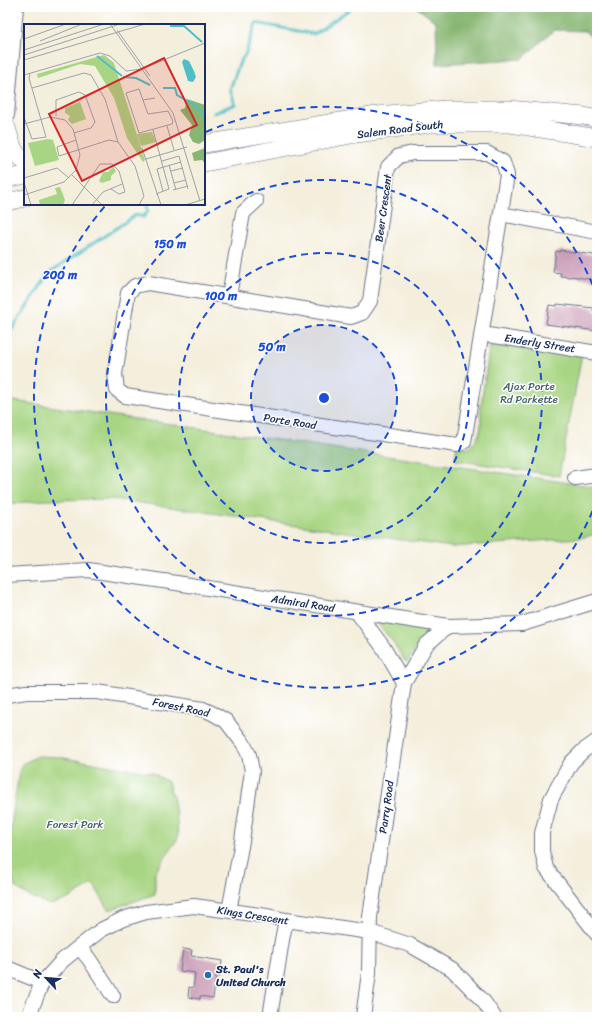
<svg xmlns="http://www.w3.org/2000/svg" width="604" height="1024" font-family="Sriracha,sans-serif">
	<rect width="100%" height="100%" fill="#fff"/>
	<filter id="ink" filterUnits="userSpaceOnUse"><feTurbulence type="fractalNoise" baseFrequency=".025" numOctaves="2"/><feDisplacementMap in="SourceGraphic" scale="8" xChannelSelector="R" yChannelSelector="G"/><feConvolveMatrix kernelMatrix="1 2 1 2 8 2 1 2 1" color-interpolation-filters="sRGB"/></filter>
	<filter id="wash" filterUnits="userSpaceOnUse"><feTurbulence type="fractalNoise" baseFrequency=".012" numOctaves="4" result="noise"/><feDisplacementMap in="SourceGraphic" scale="16" xChannelSelector="R" yChannelSelector="G"/><feGaussianBlur stdDeviation="0.9" result="paint"/><feColorMatrix in="noise" values="0 0 0 0 0 0 0 0 0 0 0 0 0 0 0 0 0 1.4 0 .05"/><feComposite in="paint" operator="in"/></filter>
	<g filter="url(#wash)">
		<rect width="100%" height="100%" fill="#f4eedc"/>
		<path fill="#a8d583" stroke="#628270" d="M495,343L582,354L559,476L455,460L457,445L467,449C476,443 482,432 481,421C481,416 480,411 481,405L489,351L490,346Z
			M7,400L597,487V534L580,538L452,547L113,499L45,500L7,504Z
			M375,620L432,630V631L423,640L407,662L405,661L393,642Z
			M38,756L58,757L153,773L168,782L174,801L177,821L178,838L155,873V894L109,910L93,884L66,900L50,905L29,896L15,887L7,862L8,847L19,772L22,764Z"/>
		<path fill="#86b671" stroke="#507268" d="M416,7H597V44L585,31L554,30L522,59L437,64L436,22Z"/>
		<g fill="none" stroke-linecap="round" stroke-linejoin="round">
			<path stroke="#50bec6" stroke-width="3" d="M214,113L235,104L230,89L240,62L245,55L256,23L314,34L353,7
				M7,337L49,273L136,215L143,217L148,211L147,204"/>
		</g>
		<g id="blocks">
			<path fill="#cb9db7" d="M560,250L594,255V258L597,259V278H595V280L571,276V277L560,276L561,273L553,272L556,251L560,252Z
				M557,304L594,308L593,311L597,312V331L546,324L549,305L557,306Z
				M183,949L192,950L191,956L222,961L220,977L216,976L213,998L200,996V999L188,997L189,987L193,988L195,973L180,971Z"/>
		</g>
	</g>
	<g filter="url(#ink)">
		<use href="#blocks" fill-opacity="0" stroke="#67728a" stroke-width="1"/>
		<g fill="none" stroke-linecap="round" stroke-linejoin="round">
			<g stroke="#67728a" stroke-width="16">
				<path id="minor" d="M7,115L16,7
					M413,153H487L503,162L507,175L464,442L457,445L125,396L117,390L115,374L128,293L135,286L148,283L351,317L362,313L370,301L388,167L399,156Z
					M501,214L597,232
					M229,296L243,213L256,201
					M482,334L597,353
					M575,478L597,475
					M7,575L88,570L170,582L448,626L522,624L597,601
					M357,612L383,647L404,683
					M7,695L26,692H97L203,709L214,714L226,721L243,743L249,755L252,771L242,841L229,911
					M597,741L583,751L571,763L551,799L542,833V851L546,868L597,934
					M79,947L89,959L113,996
					M7,968L29,977L42,983
					M28,1017L42,983L62,961L79,947L101,930L123,919L146,912L194,906L267,916L286,920L370,932L410,945L452,969L466,983L484,1002L494,1017
					M270,1017L282,940L286,920
					M363,1017L369,973L370,917L404,683L426,645L448,626"/>
			</g>
			<g stroke="#67728a" stroke-width="18">
				<path id="major" d="M7,128C11,141 13,154 25,162
					M204,144L377,115L446,109H508L584,116L597,119
					M204,163L356,134L429,124H511L597,138
					M7,179L25,175
					M7,202L25,198"/>
			</g>
			<use href="#minor" stroke="#fff" stroke-width="14"/>
			<use href="#major" stroke="#fff" stroke-width="17"/>
		</g>
	</g>
	<circle cx="324" cy="398" r="73" fill="#1d4ed8" fill-opacity=".12"/>
	<g fill="none" stroke="#1d4ed8" stroke-width="2" stroke-dasharray="7 5">
		<circle cx="324" cy="398" r="73"/>
		<circle cx="324" cy="398" r="145"/>
		<circle cx="324" cy="398" r="218"/>
		<path d="M597 500A291 291 0 1 1 106 205M206 132A291 291 0 0 1 597 296"/>
	</g>
	<circle fill="#1f6fb2" stroke="#fff" stroke-width="1.5" cx="208" cy="975" r="4"/>
	<g text-anchor="middle" stroke-width="3" stroke-linejoin="round" paint-order="stroke">
		<g font-size="11" fill="#1b2f5e" stroke="#fff">
			<text transform="translate(400 129) rotate(-7)" y="4">Salem Road South</text>
			<text transform="translate(383 208) rotate(-82)" y="4">Beer Crescent</text>
			<text transform="translate(540 343) rotate(9)" y="4">Enderly Street</text>
			<text transform="translate(290 421) rotate(9)" y="4">Porte Road</text>
			<text transform="translate(303 603) rotate(9)" y="4">Admiral Road</text>
			<text transform="translate(181 707) rotate(12)" y="4">Forest Road</text>
			<text transform="translate(386 807) rotate(-82)" y="4">Parry Road</text>
			<text transform="translate(253 915) rotate(9)" y="4">Kings Crescent</text>
		</g>
		<g font-size="11" fill="#456169" stroke="#fff">
			<text x="529" y="390">Ajax Porte<tspan x="529" dy="13">Rd Parkette</tspan></text>
			<text x="75" y="828">Forest Park</text>
		</g>
		<g font-size="11" font-weight="bold" fill="#1b2f5e" stroke="#fff" text-anchor="start">
			<text x="216" y="973">St. Paul's<tspan x="216" dy="13">United Church</tspan></text>
		</g>
	</g>
	<g transform="translate(24 24)">
		<rect width="181" height="181" fill="#f4eedc"/>
		<path d="M80,31L90,39L121,136L119,138L103,114L90,74L71,42L56,40L14,54L13,50ZM56,78L62,95L48,100L44,96L46,92L41,89V84ZM128,108L132,118L117,122L113,110ZM24,115L29,116L35,136L11,142L4,119ZM89,143L92,147L87,152V156L78,159L75,157L79,148H84ZM36,163L41,176L39,181H16L15,176L33,170L31,164Z" fill="#a8d583"/>
		<path d="M163,75L181,81V116L175,120L169,118L165,111L168,101L156,86L161,84ZM181,124V139L178,136L170,137L168,129Z" fill="#86b671"/>
		<path d="M160,35L165,37L170,47L172,53L169,58L164,57L158,38Z" fill="#50bec6"/>
		<path fill="none" stroke="#50bec6" stroke-width="2" d="M146,2H160L178,18M73,32L98,52M99,53L112,54L126,61M139,64H151L153,71L169,80L179,89L181,96"/>
		<path fill="none" stroke="#9da2aa" stroke-width="1" d="M86,0L149,89L176,177M93,6L126,52M0,15L42,0M16,17L58,0M0,26L80,0M0,31L96,0M0,36L121,0M125,42L181,19M0,51L76,29L86,32L102,47L118,45M8,64L60,49L67,51L81,75L94,118L111,142L120,172L115,181M115,65L124,90L144,87L149,97L148,100L115,109L102,69ZM119,76L131,74M32,92V76L55,68L61,71L71,98L67,104L50,109M0,93L8,115L22,113L5,54L6,50M0,100L26,93L41,96L49,105L56,131L52,146L40,158L0,171M143,102L150,126M129,106L145,165L132,170M52,116L33,123L35,132L85,116L94,118M118,124L137,181M122,135L163,123M138,137L155,132L164,165M145,141L152,166M147,147L159,144M48,151L78,181M0,154L33,144L45,154M0,158L7,181M150,159L162,156M149,166L164,162M139,167L133,145L157,138M48,181L76,140H88L95,147L101,168L95,170L87,165M68,181L79,168L98,160M161,181L181,175"/>
		<path fill="#d62828" fill-opacity="0.15" stroke="#d62828" stroke-width="2" d="M140,34L173,101L58,157L25,90Z"/>
		<rect width="181" height="181" fill="none" stroke="#1b2f5e" stroke-width="2"/>
	</g>
	<circle cx="324" cy="398" r="6" fill="#1d4ed8" stroke="#fff" stroke-width="2"/>
	<g font-size="12" text-anchor="middle" font-weight="bold" fill="#1d4ed8" stroke="#fff" stroke-width="3" stroke-linejoin="round" paint-order="stroke">
		<text x="170" y="248">150 m</text>
		<text x="60" y="279">200 m</text>
		<text x="221" y="300">100 m</text>
		<text x="272" y="351">50 m</text>
	</g>
	<rect width="604" height="1024" fill="none" stroke="#fff" stroke-width="24"/>
	<g transform="translate(46 978) rotate(296)" stroke="#ffffff" stroke-width="3" paint-order="stroke">
	<path d="M0-3L7 15L0 10L-7 15Z" fill="#1b2f5e"/>
	<text y="-6" font-size="11" font-weight="bold" text-anchor="middle" fill="#1b2f5e">N</text>
	</g>
</svg>
